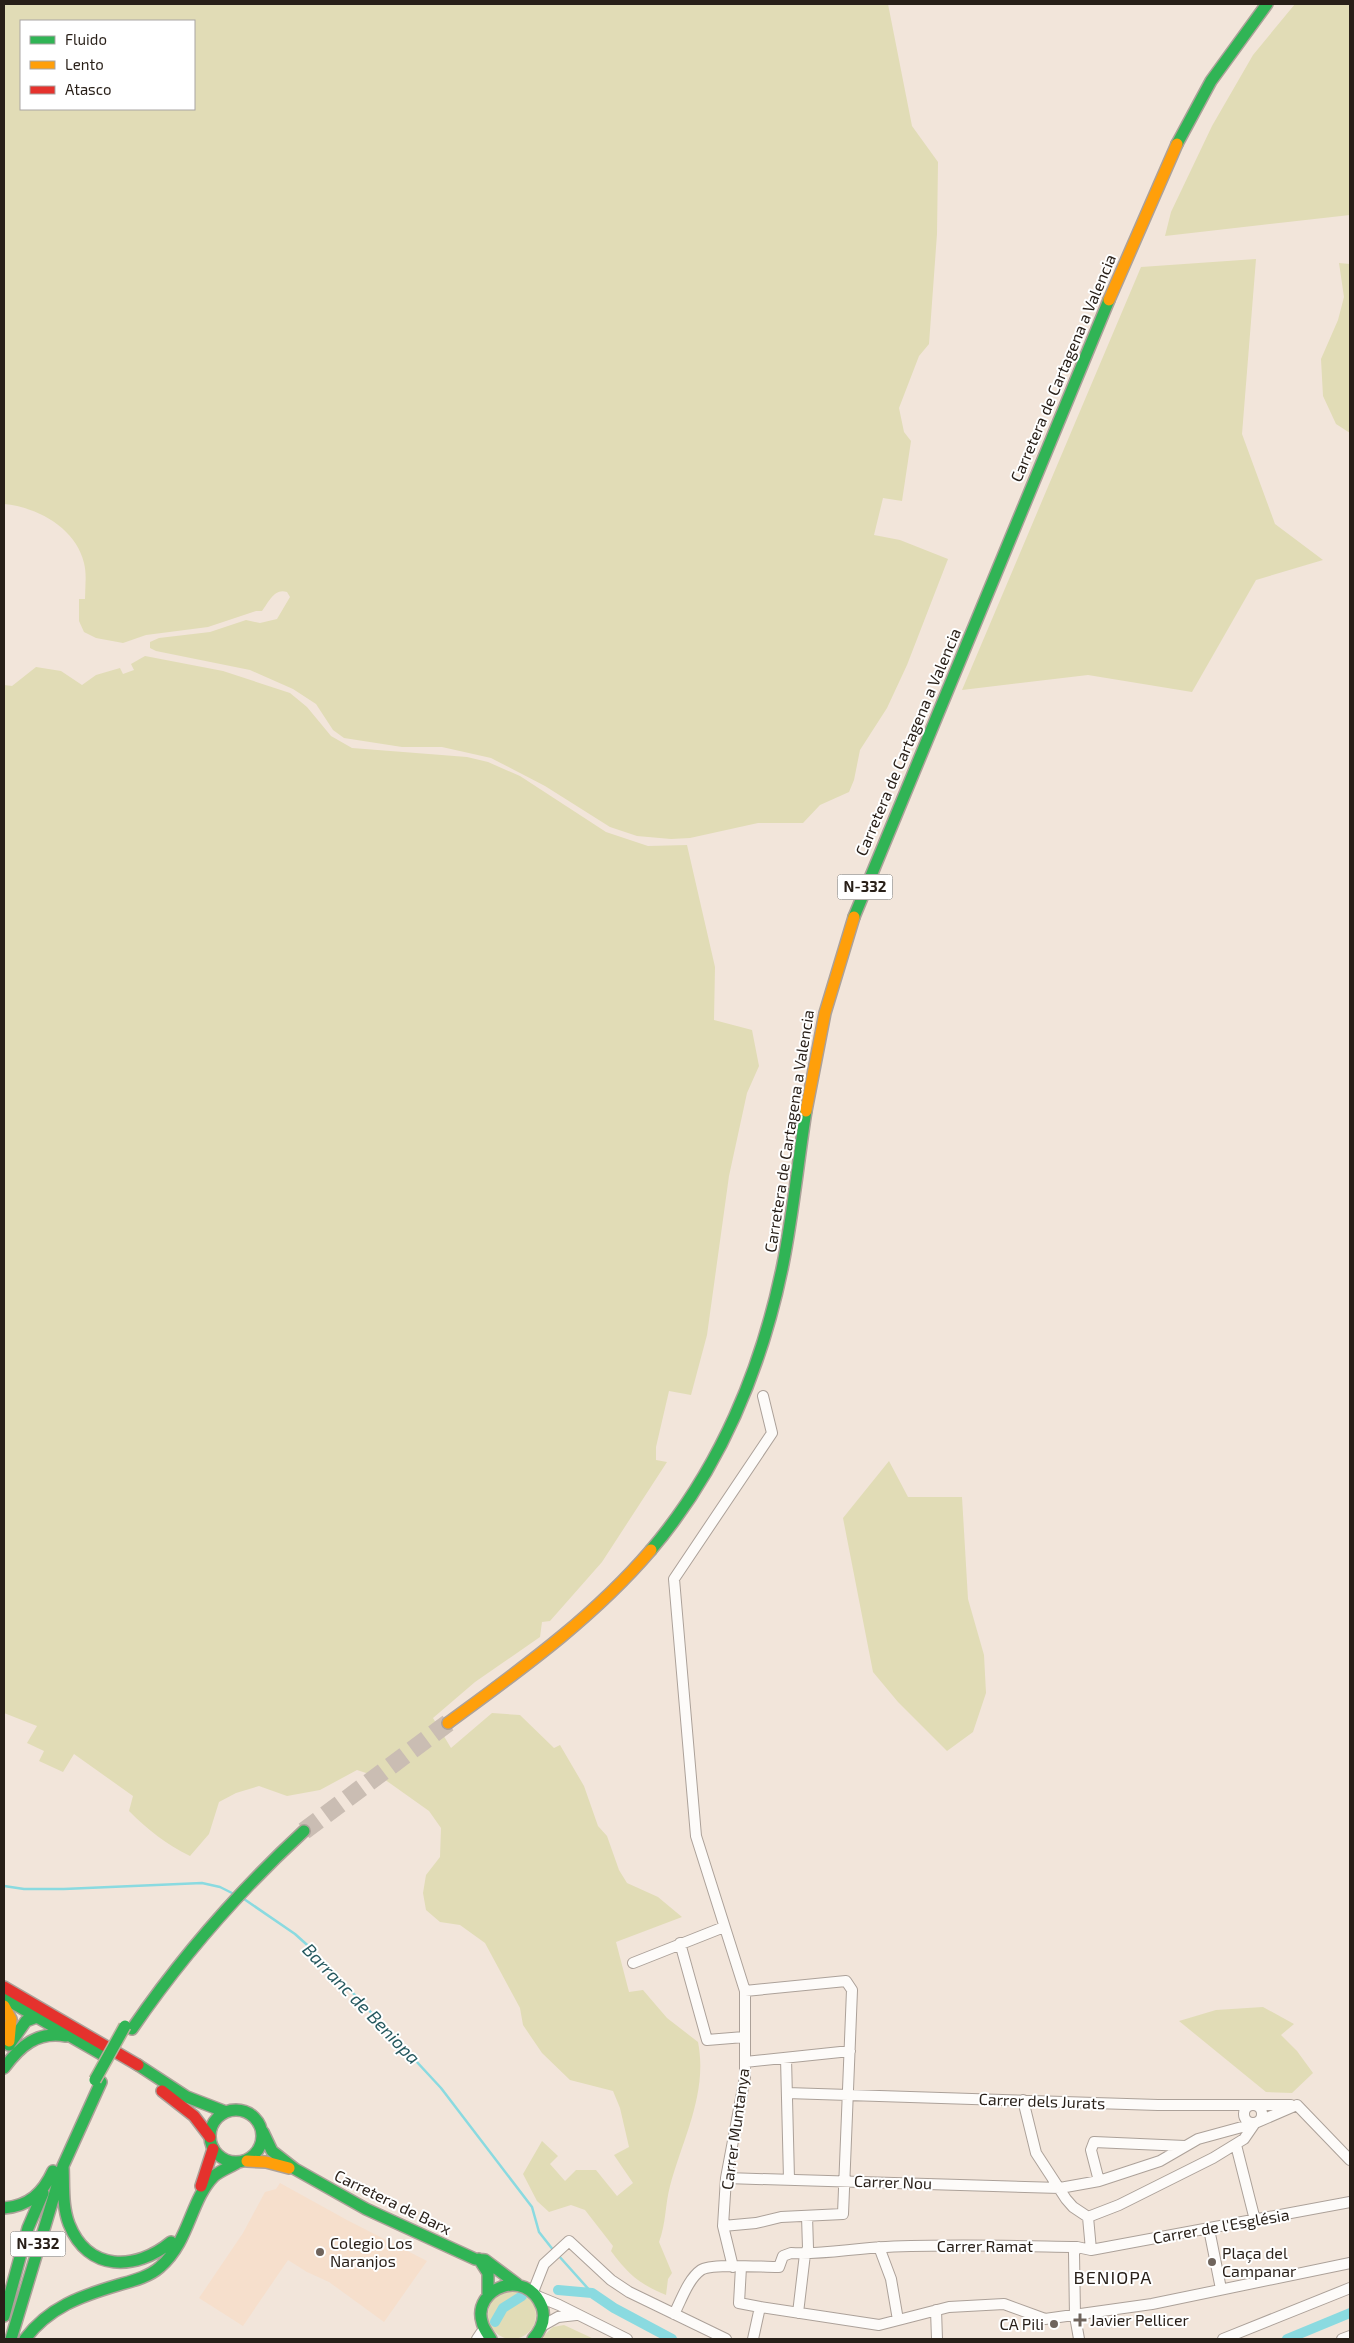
<svg xmlns="http://www.w3.org/2000/svg" width="1354" height="2343" font-family="'Exo 2',sans-serif">
	<rect width="100%" height="100%" fill="#f2e5da"/>
	<path fill="#f6dfcc" d="M280,2183L347,2220L427,2261L384,2322L329,2282L307,2272L288,2260L243,2326L199,2298L243,2233L265,2192L276,2189Z"/>
	<path fill="#e1dcb6" fill-rule="evenodd" d="M4,4H888L912,126L938,162L937,234L929,344L919,356L899,408L904,432L911,441L902,501L883,498L874,535L900,540L948,559L907,665L887,708L860,750L854,780L849,792L820,805L803,823H758L690,838L671,839L637,836L610,827L545,786L491,758L442,747H402L344,738L333,730L316,704L293,689L250,670L156,651L150,648V642L159,638L210,632L246,620L260,623L277,619L290,597L287,592C274,588 269,602 262,611H256L208,627L146,635L123,643L96,638L84,632L79,621V599H85C85,587 87,575 84,563C76,528 37,507 4,504ZM21,21H194V109H21Z
		M1295,4H1350V215L1165,236L1171,212L1212,126L1253,55Z
		M1256,259L1242,434L1275,524L1323,560L1256,580L1192,692L1088,675L962,690L1141,267Z
		M1339,263L1350,264V433L1336,424L1323,396L1321,359L1338,320L1344,297Z
		M145,656L223,671L290,693L307,707L331,736L352,748L467,757L488,762L520,776L606,832L648,846L687,845L715,967L714,1020L752,1030L759,1066L747,1093L729,1176L707,1335L691,1395L669,1391L656,1447V1460L667,1462L602,1562L550,1621L542,1622L540,1637L475,1682L433,1718L451,1748L492,1713L520,1715L554,1748L560,1745L584,1786L598,1826L607,1836L619,1870L627,1883L658,1897L682,1917L616,1942L629,1992L643,1990L667,2018L698,2042C708,2093 683,2138 670,2186C665,2205 666,2224 659,2242L672,2273L668,2279L666,2295C639,2284 628,2274 611,2251L613,2246L585,2210L571,2205L549,2212L537,2201L523,2174L542,2141L558,2156L550,2164L565,2181L576,2170H596L617,2196L633,2183L614,2155L629,2147L620,2108L613,2091L570,2080L542,2053L523,2025L520,2008L485,1943L460,1925L440,1922L426,1910L423,1893L426,1875L440,1857L441,1828L429,1811L384,1779L357,1770L320,1790L287,1796L259,1786L236,1793L219,1802L209,1834L190,1856C166,1844 149,1831 129,1811L133,1796L74,1754L63,1772L39,1761L44,1751L27,1743L37,1726L4,1713V685L12,686L36,667L61,671L82,685L96,675L120,668L123,674L134,670L131,664Z
		M889,1461L908,1497H962L968,1599L984,1655L986,1693L973,1732L947,1751L898,1702L873,1672L843,1518Z
		M1263,2007L1294,2024L1281,2035L1297,2051L1313,2073L1292,2093L1266,2092L1179,2021L1216,2010Z
		M488 2315a24 24 0 1 1 48 0a24 24 0 1 1-48 0Z
		M564,2325L594,2339H540L553,2327Z"/>
	<g fill="none" stroke-linecap="round" stroke-linejoin="round">
		<path stroke="#8adae0" stroke-width="2.5" d="M4,1886L24,1889H64L202,1883L220,1887L232,1893
			M244,1899L295,1934L315,1952L441,2088L532,2207L539,2232L554,2251
			M558,2255L592,2293"/>
		<path stroke="#8adae0" stroke-width="10" d="M558,2290L592,2293L614,2308L672,2339
			M495,2322L503,2308L522,2296
			M1287,2339L1350,2313"/>
		<path stroke="#cabdb3" stroke-width="18" stroke-dasharray="18 9" stroke-linecap="butt" d="M304,1831L448,1723"/>
		<g stroke="#aca199" stroke-width="12">
			<path id="street" d="M680,1943L707,2040L744,2037
				M633,1963L724,1927
				M786,2058L789,2179
				M745,2062L850,2051
				M787,2093L1158,2105H1291
				M1023,2100L1036,2153L1066,2199L1073,2207L1088,2217L1091,2250
				M1244 2114a9 9 0 1 1 18 0a9 9 0 1 1-18 0Z
				M1297,2105L1350,2160
				M1236,2145L1255,2220
				M726,2178L1060,2188L1099,2181L1160,2161L1198,2139L1253,2124L1297,2105
				M1099,2181L1091,2150L1094,2142L1185,2146
				M1088,2217L1119,2205L1213,2158L1244,2139L1255,2123
				M723,2226L756,2223L781,2217L843,2214L852,1990L846,1981L745,1991
				M1209,2229L1221,2289
				M879,2247L891,2279L898,2320
				M1077,2247L1074,2253L1075,2316L1079,2339
				M733,2267L723,2226L726,2178L745,2077V1991L696,1836L674,1579L772,1433L763,1396
				M741,2267L739,2303L760,2307
				M533,2292L544,2264L569,2241L611,2280L629,2292L726,2339
				M537,2296L559,2305L627,2339
				M936,2310L937,2339
				M798,2313L805,2254L808,2248L807,2216
				M674,2314C681,2301 688,2279 701,2270C711,2263 761,2267 775,2267H779L783,2256L791,2253C823,2255 854,2248 886,2247C950,2244 1014,2246 1077,2247L1091,2250L1350,2202
				M542,2326L558,2317L576,2315
				M477,2339L481,2333L485,2331
				M753,2339L760,2307L879,2325L949,2307L1004,2304L1045,2319L1152,2304L1350,2263
				M1223,2339L1350,2288
				M1342,2339L1350,2336"/>
		</g>
		<g stroke="#aca199" stroke-width="14">
			<path id="fast" d="M1177,144L1211,81L1267,4
				M854,917L1109,300
				M651,1550C720,1469 762,1368 783,1264C793,1214 798,1162 806,1111
				M4,1998L103,2055
				M132,2029C182,1956 239,1891 304,1831
				M9,2045L26,2021L42,2015
				M138,2065L187,2097L226,2112
				M4,2068C20,2046 37,2031 66,2036
				M210 2136a26 26 0 1 1 52 0a26 26 0 1 1-52 0Z
				M263,2132L272,2151L295,2169L366,2209L475,2259L485,2260L517,2284
				M63,2166C64,2185 62,2206 69,2224C88,2272 136,2271 171,2242
				M4,2208C29,2206 43,2193 53,2171
				M479,2259L488,2273V2295
				M4,2316L28,2228L43,2193
				M11,2339L63,2166L101,2082
				M25,2339C49,2307 81,2296 118,2285C132,2281 149,2277 160,2267C190,2241 190,2200 214,2176C220,2171 230,2167 237,2163
				M491,2339C488,2334 483,2328 482,2322C472,2289 526,2266 542,2307C546,2319 541,2330 533,2339"/>
		</g>
		<g stroke="#aca199" stroke-width="14">
			<path id="slow" d="M1109,300L1177,144
				M806,1111L825,1013L854,917
				M448,1723C520,1670 593,1618 651,1550
				M4,2006L11,2019L9,2041
				M247,2161L266,2162L289,2168"/>
		</g>
		<g stroke="#aca199" stroke-width="14">
			<path id="jam" d="M4,1987L138,2065
				M162,2091L194,2116L210,2137
				M201,2186L213,2149"/>
		</g>
		<use href="#street" stroke="#fdfbf9" stroke-width="10"/>
		<use href="#fast" stroke="#30b455" stroke-width="11"/>
		<use href="#slow" stroke="#ff9f0a" stroke-width="11"/>
		<use href="#jam" stroke="#e5322d" stroke-width="11"/>
		<g stroke="#b9af9c" stroke-width="14" stroke-linecap="butt">
			<path id="fast-bridge" d="M95,2080L125,2026"/>
		</g>
		<use href="#fast-bridge" stroke="#30b455" stroke-width="11"/>
	</g>
	<g fill="#6f645c" stroke="#fff" stroke-width="2">
		<circle cx="320" cy="2252" r="5"/>
		<circle cx="1212" cy="2262" r="5"/>
		<path d="M1077.5 2312.5h5v5h5v5h-5v5h-5v-5h-5v-5h5z"/>
		<circle cx="1054" cy="2324" r="5"/>
	</g>
	<g text-anchor="middle" stroke-width="4" stroke-linejoin="round" paint-order="stroke">
		<g fill="#fff" stroke="#68625d" stroke-width="1">
			<rect x="837.5" y="874.5" width="55" height="25" rx="4"/>
			<rect x="10.5" y="2231.5" width="55" height="25" rx="4"/>
		</g>
		<g font-size="15" font-weight="bold" fill="#281f18">
			<text x="865" y="892">N-332</text>
			<text x="38" y="2249">N-332</text>
		</g>
		<g font-size="16" fill="#281f18" stroke="#fff">
			<text transform="translate(1063 368) rotate(-67)" y="6">Carretera de Cartagena a Valencia</text>
			<text transform="translate(908 742) rotate(-67)" y="6">Carretera de Cartagena a Valencia</text>
			<text transform="translate(789 1131) rotate(-81)" y="6">Carretera de Cartagena a Valencia</text>
			<text transform="translate(1042 2101) rotate(2)" y="6">Carrer dels Jurats</text>
			<text transform="translate(735 2129) rotate(-82)" y="6">Carrer Muntanya</text>
			<text transform="translate(893 2182) rotate(2)" y="6">Carrer Nou</text>
			<text transform="translate(393 2202) rotate(26)" y="6">Carretera de Barx</text>
			<text transform="translate(1221 2226) rotate(-10)" y="6">Carrer de l'Església</text>
			<text x="985" y="2252">Carrer Ramat</text>
		</g>
		<g font-size="16" fill="#281f18" stroke="#fff" text-anchor="start">
			<text x="330" y="2249">Colegio Los<tspan x="330" dy="18">Naranjos</tspan></text>
			<text x="1222" y="2259">Plaça del<tspan x="1222" dy="18">Campanar</tspan></text>
			<text x="1090" y="2326">Javier Pellicer</text>
			<text x="1044" y="2330" text-anchor="end">CA Pili</text>
		</g>
		<g font-size="18" font-style="italic" fill="#26595f" stroke="#fff">
			<text transform="translate(361 2004) rotate(46)" y="6">Barranc de Beniopa</text>
		</g>
		<g font-size="18" letter-spacing="1" fill="#281f18" stroke="#fff">
			<text x="1113" y="2284">BENIOPA</text>
		</g>
	</g>
	<rect width="1354" height="2343" fill="none" stroke="#281f18" stroke-width="10"/>
	<rect x="20" y="20" width="175" height="90" fill="#ffffff" stroke="#a9a5a3"/>
	<rect x="30" y="36" width="25" height="8" fill="#30b455" stroke="#a9a5a3"/>
	<text x="65" y="45" font-size="15" fill="#281f18">Fluido</text>
	<rect x="30" y="61" width="25" height="8" fill="#ff9f0a" stroke="#a9a5a3"/>
	<text x="65" y="70" font-size="15" fill="#281f18">Lento</text>
	<rect x="30" y="86" width="25" height="8" fill="#e5322d" stroke="#a9a5a3"/>
	<text x="65" y="95" font-size="15" fill="#281f18">Atasco</text>
</svg>
